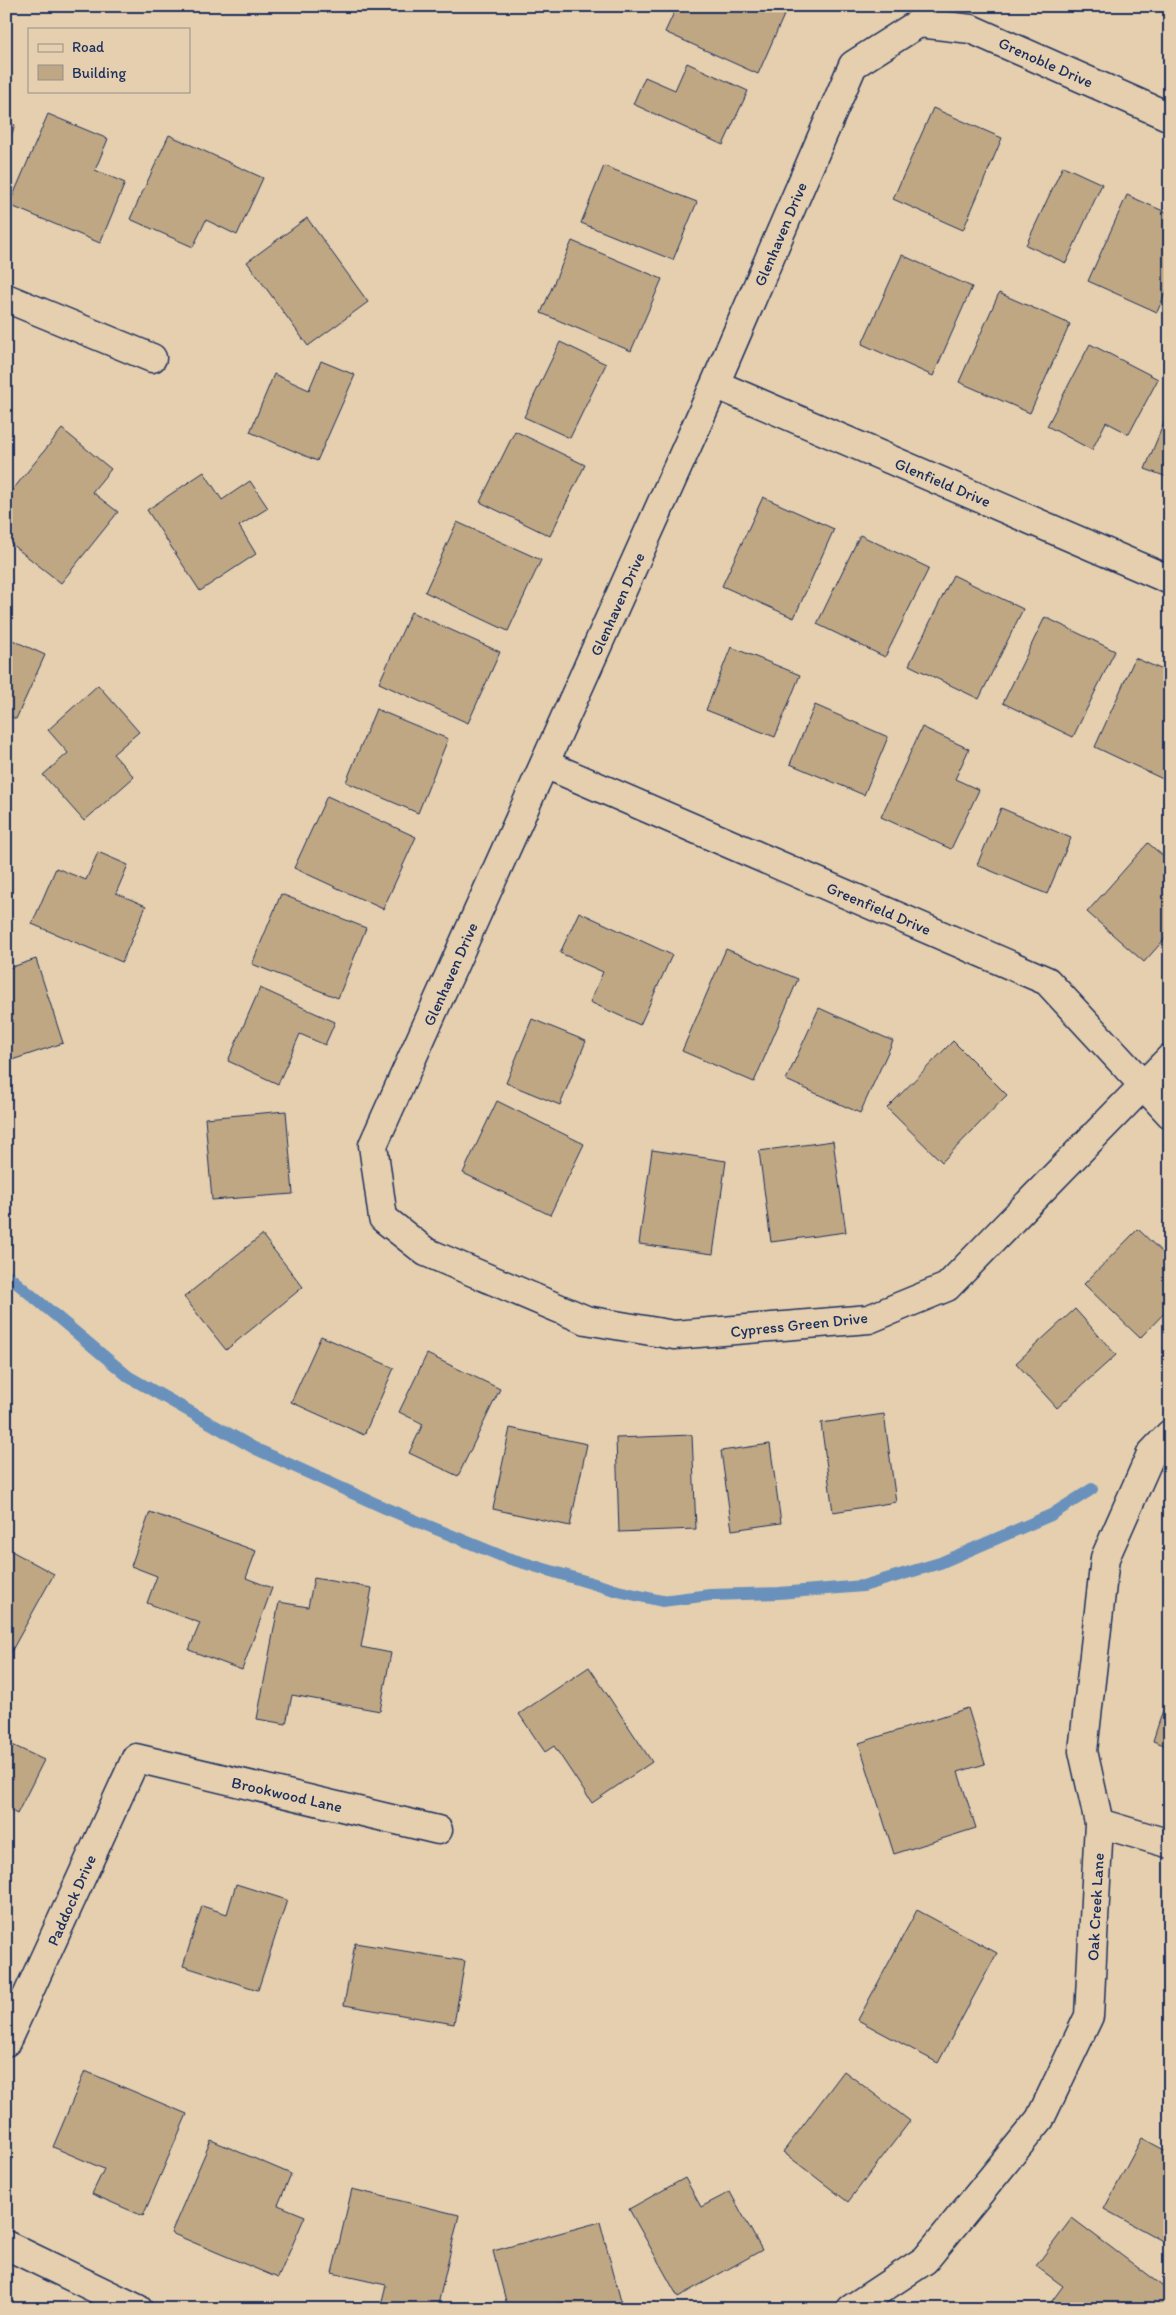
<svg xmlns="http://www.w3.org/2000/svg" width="1176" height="2315" font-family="Itim,sans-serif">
	<rect width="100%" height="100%" fill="#e5cfae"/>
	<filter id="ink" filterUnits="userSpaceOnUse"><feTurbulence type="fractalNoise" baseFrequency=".02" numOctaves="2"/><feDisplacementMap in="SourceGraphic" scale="10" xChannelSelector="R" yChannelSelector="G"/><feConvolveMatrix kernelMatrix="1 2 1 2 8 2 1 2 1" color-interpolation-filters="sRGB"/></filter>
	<g filter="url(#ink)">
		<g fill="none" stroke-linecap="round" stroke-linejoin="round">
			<path stroke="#6991bc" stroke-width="12" d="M6,1274L129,1377L254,1448L385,1508L504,1557L618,1591L662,1601L710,1595L779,1593L863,1586L940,1563L1051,1515L1092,1489
				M1164,1466L1170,1464"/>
		</g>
		<path fill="#bfa784" stroke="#1b2f5e" d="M677,6H788L758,74L665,32Z
			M687,63L748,91L723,145L633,104L645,77L675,90Z
			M933,108L1002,138L963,230L893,199Z
			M48,114L108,139L95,170L125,183L100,243L9,205Z
			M6,122L15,125L6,150Z
			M169,135L263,178L237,235L206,220L193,247L130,219Z
			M604,166L697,202L673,260L581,223Z
			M1063,166L1102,184L1066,263L1026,245Z
			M1127,195L1170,214V283L1157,312L1088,281Z
			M307,218L368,302L308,346L247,262Z
			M572,241L662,279L631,351L541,313Z
			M902,255L972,287L933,376L862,344Z
			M999,293L1070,324L1030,413L959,382Z
			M560,342L606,364L570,438L524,417Z
			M1090,344L1158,379L1129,434L1106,422L1092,450L1047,426Z
			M321,361L355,375L317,461L250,432L274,374L309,390Z
			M1170,408V478L1145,469Z
			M62,429L111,469L92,492L118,512L61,583L6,540V498Z
			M515,431L585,465L550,536L480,502Z
			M204,472L222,500L250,481L268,508L239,526L256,554L200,591L147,510Z
			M763,497L834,529L794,618L722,586Z
			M457,522L541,560L508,631L425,592Z
			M860,535L929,568L885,657L817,624Z
			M953,575L1023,609L979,699L909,665Z
			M411,612L500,652L468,723L379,683Z
			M1045,617L1115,651L1073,737L1003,703Z
			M6,637L45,655L16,719L6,714Z
			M731,647L800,675L775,737L706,710Z
			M1135,658L1170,673V775L1167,781L1095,747Z
			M98,685L139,732L113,754L134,777L84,821L43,775L68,753L48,730Z
			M815,705L888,737L864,795L790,764Z
			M376,709L448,739L418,813L346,782Z
			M922,727L969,749L955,779L979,790L951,849L881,817Z
			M327,796L416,837L383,909L294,868Z
			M1001,808L1071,838L1047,894L977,865Z
			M1148,843L1170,862V933L1144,962L1087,912Z
			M98,852L128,865L116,893L146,906L122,962L32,924L56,868L86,880Z
			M281,894L366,928L338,998L252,964Z
			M579,912L672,955L640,1025L590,1002L603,972L560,953Z
			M726,949L798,979L754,1082L682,1051Z
			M36,959L63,1043L6,1062V969Z
			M260,988L335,1022L325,1045L300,1034L278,1084L228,1061Z
			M819,1008L893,1041L860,1113L786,1080Z
			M532,1019L586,1041L560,1105L506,1083Z
			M953,1041L1007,1095L942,1162L887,1108Z
			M497,1101L584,1144L550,1215L463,1173Z
			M286,1111L293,1194L212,1200L205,1118Z
			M833,1141L846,1232L771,1242L759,1151Z
			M652,1150L726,1161L713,1254L639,1244Z
			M1138,1229L1170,1260V1307L1140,1338L1084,1284Z
			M262,1235L303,1287L226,1350L184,1297Z
			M1075,1309L1116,1355L1057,1408L1016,1363Z
			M321,1336L394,1368L364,1435L291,1402Z
			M427,1354L500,1389L458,1476L409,1453L423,1424L399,1412Z
			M884,1414L896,1502L833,1512L821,1423Z
			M510,1428L587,1444L570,1526L493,1509Z
			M692,1435L696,1529L619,1532L616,1438Z
			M770,1444L781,1523L732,1530L721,1451Z
			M150,1512L256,1551L246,1578L272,1588L242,1670L189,1650L200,1623L147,1603L157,1576L131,1566Z
			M6,1548L54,1574L6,1661Z
			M314,1578L372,1588L361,1647L391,1653L380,1711L292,1695L286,1724L257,1719L279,1602L308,1607Z
			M589,1667L652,1762L592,1803L554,1746L545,1752L519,1714Z
			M1170,1688V1747L1153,1741Z
			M968,1708L985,1764L958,1772L976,1828L894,1854L859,1743Z
			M6,1742L44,1760L17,1814L6,1808Z
			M236,1884L287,1900L258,1990L183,1966L202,1906L227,1914Z
			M917,1910L997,1953L938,2063L858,2020Z
			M355,1943L465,1961L454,2024L344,2005Z
			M85,2071L187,2114L143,2216L92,2194L104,2169L53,2147Z
			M844,2071L910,2121L848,2202L783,2152Z
			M1142,2138L1166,2151L1170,2145V2245L1104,2209Z
			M211,2140L291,2174L278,2205L305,2216L278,2278L171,2233Z
			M685,2178L701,2207L730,2192L762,2250L678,2297L629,2209Z
			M352,2189L459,2215L437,2309H380L386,2285L332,2273Z
			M1072,2218L1170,2292V2301L1164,2309H1046L1063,2286L1036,2266Z
			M600,2222L623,2309H566L564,2302L537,2309H508L493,2251Z"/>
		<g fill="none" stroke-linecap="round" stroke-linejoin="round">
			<g stroke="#1b2f5e" stroke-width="31">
				<path id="minor" d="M1170,117L971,29L919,23L853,65L715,384L373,1145L383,1218L426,1252L586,1320L674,1335L869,1319L947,1287L1170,1058
					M6,298L152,358
					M715,384L1170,580
					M545,764L1047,981L1170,1114
					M1099,1823L1170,1844
					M6,2042L136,1758L438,1830
					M6,2245L138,2309
					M851,2309L925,2260L1040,2119L1089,2016L1099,1823L1083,1751L1105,1558L1151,1454L1170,1434"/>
			</g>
			<use href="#minor" stroke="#e5cfae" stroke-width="28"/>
		</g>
	</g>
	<g text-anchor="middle" stroke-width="5" stroke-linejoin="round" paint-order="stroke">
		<g font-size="16" fill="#1b2f5e" stroke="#e5cfae">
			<text transform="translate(1046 62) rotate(24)" y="6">Grenoble Drive</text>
			<text transform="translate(780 234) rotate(-67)" y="6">Glenhaven Drive</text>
			<text transform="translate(943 482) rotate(23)" y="6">Glenfield Drive</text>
			<text transform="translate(617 604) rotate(-66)" y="6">Glenhaven Drive</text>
			<text transform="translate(879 908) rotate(23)" y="6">Greenfield Drive</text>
			<text transform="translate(450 974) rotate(-66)" y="6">Glenhaven Drive</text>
			<text transform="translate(799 1324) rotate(-6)" y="6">Cypress Green Drive</text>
			<text transform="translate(287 1794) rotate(13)" y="6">Brookwood Lane</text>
			<text transform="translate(71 1900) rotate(-66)" y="6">Paddock Drive</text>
			<text transform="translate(1095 1907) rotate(-87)" y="6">Oak Creek Lane</text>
		</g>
	</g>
	<rect width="1176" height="2315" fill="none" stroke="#e5cfae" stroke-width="25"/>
	<rect x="12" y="12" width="1151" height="2290" fill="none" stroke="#1b2f5e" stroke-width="2" filter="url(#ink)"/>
	<rect x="28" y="28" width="162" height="65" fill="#e5cfae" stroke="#948f8e"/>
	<rect x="38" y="44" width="25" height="8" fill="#e5cfae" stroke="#948f8e"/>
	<text x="72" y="52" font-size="15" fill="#1b2f5e">Road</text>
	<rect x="38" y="65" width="25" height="15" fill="#bfa784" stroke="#948f8e"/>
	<text x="72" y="78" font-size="15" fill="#1b2f5e">Building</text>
</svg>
